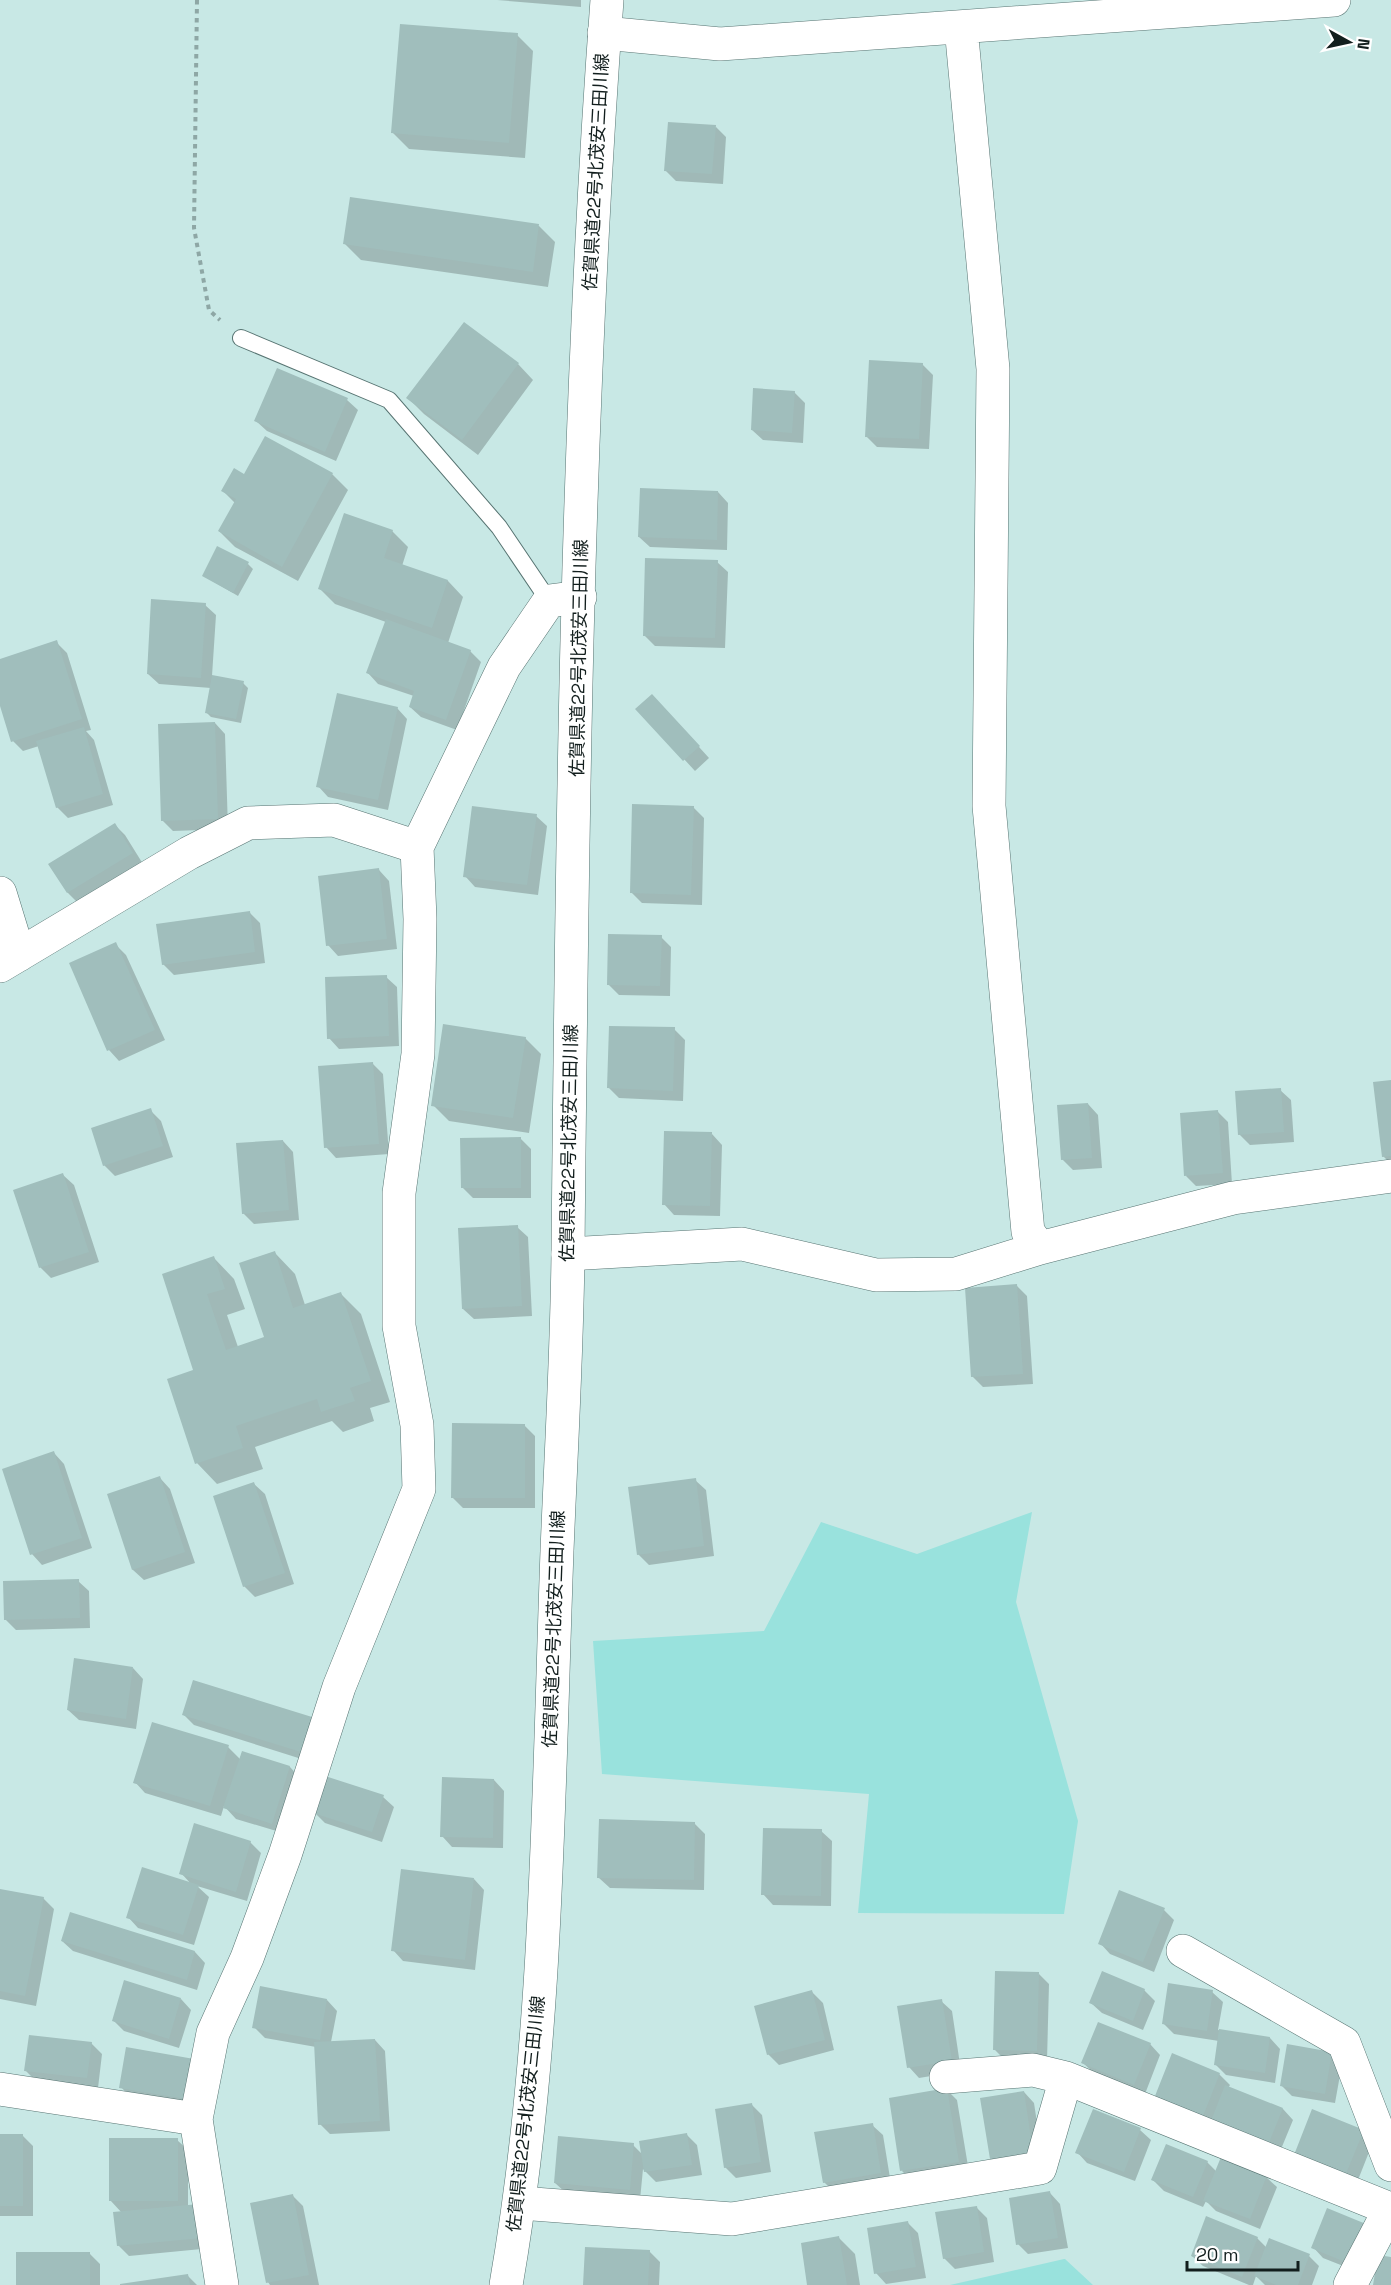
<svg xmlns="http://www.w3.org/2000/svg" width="1391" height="2285" font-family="'Space Grotesk','Noto Sans JP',sans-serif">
	<rect width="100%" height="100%" fill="#c8e8e5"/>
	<path fill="#99e2dd" d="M1032,1512L1016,1602L1078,1821L1064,1914L858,1913L869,1794L602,1774L593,1641L764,1631L821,1522L917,1554Z
		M1065,2259L1093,2285H950L1064,2259Z"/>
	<path fill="#0003" d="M497,0H581V7Z
		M517,35L533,51L525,158L409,149L393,133Z
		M716,127L726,137L723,184L676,181L665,170Z
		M539,226L555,242L548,287L361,260L345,244Z
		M518,364L533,380L478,455L424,414L408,398Z
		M922,364L933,375L929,449L877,447L866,436Z
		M278,370L347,400L358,410L336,461L267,431L256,421Z
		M794,392L805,403L803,443L763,440L752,430Z
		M332,474L348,490L298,581L235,547L219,531L235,503L223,491L245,476Z
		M718,492L728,503L727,550L650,547L639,537Z
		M392,531L408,547L402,566L448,581L463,597L448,643L470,651L481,662L457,730L421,717L410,707L414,696L378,684L368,673L386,622L335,604L319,588Z
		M717,562L728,572L725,648L655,646L644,635Z
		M248,564L253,569L238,596L204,576Z
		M205,605L216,615L212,676L243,683L248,688L241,723L211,717L206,712L211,688L159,684L148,674Z
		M56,642L67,653L91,730L86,731L94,740L113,805L68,818L57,807L39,746L23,751L13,741L0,701V660Z
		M662,706L709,758L695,771L638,709Z
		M397,708L407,719L388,810L328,797L318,786Z
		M215,723L225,734L228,829L173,831L162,820Z
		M693,807L704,818L702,905L642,903L631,892Z
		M536,816L547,826L538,895L475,887L465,876Z
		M115,825L125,835L143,864L78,903L68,893L50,864Z
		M379,870L389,881L397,949L338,956L328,945Z
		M250,913L260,923L265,963L174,975L163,964Z
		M661,937L671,947L670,996L619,995L608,984Z
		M115,944L126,955L165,1040L119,1061L109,1050Z
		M386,977L397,987L399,1046L339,1049L329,1038Z
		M674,1029L685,1040L683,1101L619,1098L609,1088Z
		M525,1038L541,1054L529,1133L449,1121L433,1105Z
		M372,1063L383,1074L389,1154L336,1158L326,1147Z
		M1391,1081V1164L1383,1156Z
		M1280,1090L1291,1100L1294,1142L1250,1145L1239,1134Z
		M1088,1104L1098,1115L1102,1168L1073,1170L1062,1159Z
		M150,1110L161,1121L173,1157L115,1176L104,1165Z
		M1218,1112L1228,1122L1232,1184L1196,1186L1186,1176Z
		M712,1134L722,1145L720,1216L674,1215L664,1204Z
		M520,1138L531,1149V1198H473L462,1187Z
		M283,1141L293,1152L299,1220L254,1224L243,1213Z
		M63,1175L74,1185L99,1262L51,1278L40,1267Z
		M517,1227L528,1237L532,1316L474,1319L463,1309Z
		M275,1253L295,1274L305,1305L340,1293L361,1314L390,1402L370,1408L374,1421L343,1432L332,1421L255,1447L263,1469L217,1484L197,1463L195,1371L164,1275L214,1258L234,1279L245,1309L227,1315L238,1347L265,1338Z
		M1017,1286L1027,1296L1033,1384L983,1387L972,1376Z
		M524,1425L535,1436V1508H463L452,1497Z
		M54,1453L64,1464L92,1548L42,1565L32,1554Z
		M160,1478L170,1489L195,1563L144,1580L133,1570L109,1495Z
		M695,1480L706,1490L714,1556L649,1565L638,1554Z
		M254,1484L265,1494L294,1584L255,1597L244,1586Z
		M78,1581L89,1591L90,1628L16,1630L5,1619Z
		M133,1668L143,1679L136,1729L79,1720L68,1710Z
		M184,1715L311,1719L321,1729L311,1762L194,1725Z
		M228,1747L240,1759L242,1753L290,1767L300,1778L283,1833L236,1819L224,1806L221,1816L145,1793L135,1782Z
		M494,1780L504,1791L503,1848L452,1847L442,1836Z
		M383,1797L394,1807L382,1842L325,1823L315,1813Z
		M694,1823L705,1834L704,1890L610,1888L599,1878Z
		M821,1831L832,1841L831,1906L773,1905L763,1894Z
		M250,1842L261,1853L247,1901L197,1886L209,1897L194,1945L138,1928L128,1917L192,1885L181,1873Z
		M474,1879L484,1890L475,1970L403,1961L393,1950Z
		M0,1890L43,1898L54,1909L36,2006L0,1999Z
		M1164,1910L1174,1920L1154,1972L1110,1954L1100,1943Z
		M62,1941L195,1952L205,1963L197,1990L73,1951Z
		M1039,1974L1049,1984L1047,2061L1005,2060L995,2050Z
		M1144,1990L1155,2001L1143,2030L1102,2013L1091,2003Z
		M812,1992L823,2003L834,2050L779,2065L768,2054Z
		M1212,1992L1223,2002L1218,2030L1270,2038L1280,2049L1275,2083L1226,2075L1215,2064L1219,2041L1174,2034L1163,2023Z
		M181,1999L191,2010L179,2048L124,2031L113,2020Z
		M327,2000L337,2011L331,2042L375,2040L385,2051L390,2131L330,2134L320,2124L316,2047L265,2038L254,2027Z
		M941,2001L952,2011L961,2071L919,2078L909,2067Z
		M91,2043L102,2054L98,2088L36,2081L26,2071Z
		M1150,2044L1160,2055L1145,2094L1094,2073L1083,2063Z
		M127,2049L197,2109L131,2098L121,2087Z
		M1331,2053L1342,2064L1335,2103L1292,2096L1282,2086Z
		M1219,2074L1230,2085L1228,2088L1283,2109L1293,2120L1279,2154L1167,2107L1157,2096Z
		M947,2090L957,2100L969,2172L912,2181L902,2171Z
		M1024,2092L1034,2103L1043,2162L1002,2169L991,2158Z
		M752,2105L762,2115L771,2172L736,2178L725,2167Z
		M1094,2111L1140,2130L1151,2140L1135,2181L1087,2163L1077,2152Z
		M872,2125L883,2135L891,2184L835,2193L824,2182Z
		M1363,2131L1373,2142L1356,2185L1306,2165Z
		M687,2135L697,2145L702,2175L656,2182L643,2169L640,2200L566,2193L555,2183L633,2145L642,2154Z
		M0,2136H23L33,2146V2216H0Z
		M177,2140L188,2150V2207L212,2248L129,2256L118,2245L122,2213L110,2200Z
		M1207,2162L1217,2172L1266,2177L1277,2187L1260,2229L1216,2211L1206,2201L1203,2207L1164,2191L1153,2180Z
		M1050,2193L1060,2204L1068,2248L1028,2254L1018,2244Z
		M293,2196L303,2206L319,2285H270L268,2282Z
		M976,2207L987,2218L994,2262L955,2269L944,2258Z
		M1328,2210L1361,2273L1323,2258L1313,2247Z
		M908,2223L918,2233L926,2278L886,2284L876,2273Z
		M839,2238L855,2254L860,2285H809Z
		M1257,2238L1267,2248L1309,2256L1319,2266L1312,2285H1265L1256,2276L1253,2285H1249L1203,2266L1192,2256Z
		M649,2251L660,2262L659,2285H585Z
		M90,2254L100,2264V2285H18Z
		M187,2275L197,2285H121Z"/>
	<path fill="#a0bebc" d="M400,24L518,33L509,143L391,133Z
		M668,122L716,125L712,174L664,171Z
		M350,197L539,224L533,272L343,244Z
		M464,322L519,363L462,440L406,398Z
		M869,360L923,363L919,439L865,437Z
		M277,368L348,398L325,452L254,421Z
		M753,388L795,391L792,433L751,430Z
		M265,436L333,473L282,567L218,531L236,499L221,491L234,468L244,474Z
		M640,488L718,491L717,540L638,537Z
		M344,513L393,530L384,558L448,580L432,628L318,589Z
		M217,546L249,562L233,593L202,576Z
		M645,558L718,560L715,638L643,636Z
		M151,599L206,603L201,678L147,674Z
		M386,619L471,650L446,720L409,707L414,691L366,673Z
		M57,640L82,719L11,742L0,706V659Z
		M212,675L244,681L236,719L205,713Z
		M337,693L398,707L378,800L316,787Z
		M652,694L700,746L683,761L635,709Z
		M215,722L218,819L161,821L158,724Z
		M84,727L103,794L56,808L36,741Z
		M632,804L694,806L691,895L630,893Z
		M472,806L537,814L527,885L463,877Z
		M115,823L133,853L67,893L48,864Z
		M379,868L387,939L326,946L318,876Z
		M250,911L255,952L162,965L156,924Z
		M608,934L662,935L660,986L607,985Z
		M116,942L155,1030L107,1051L69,963Z
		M387,975L389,1036L327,1039L325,977Z
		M443,1024L526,1037L513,1118L431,1106Z
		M609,1026L675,1027L673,1091L607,1088Z
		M373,1062L379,1144L324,1148L318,1066Z
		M1391,1080V1156L1382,1157L1373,1082Z
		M1281,1088L1284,1132L1238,1135L1235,1091Z
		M1088,1103L1092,1158L1061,1160L1057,1105Z
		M151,1108L163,1146L103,1166L91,1128Z
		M1218,1110L1223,1173L1184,1176L1180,1113Z
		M664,1131L712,1132L710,1206L662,1205Z
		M521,1137V1188H461L460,1138Z
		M283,1140L289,1210L242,1214L236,1143Z
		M63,1173L89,1252L39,1268L13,1190Z
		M518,1225L522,1306L462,1309L458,1228Z
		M275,1251L293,1308L341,1292L371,1381L350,1388L355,1401L321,1412L317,1399L236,1426L243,1448L195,1464L167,1379L193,1370L162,1274L214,1256L225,1289L207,1294L226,1350L264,1337L239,1263Z
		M1017,1284L1023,1374L971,1377L965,1288Z
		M452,1423L525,1424V1498H451Z
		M54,1451L82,1538L30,1555L2,1469Z
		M160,1476L185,1552L132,1570L107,1494Z
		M696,1478L704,1546L637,1555L628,1487Z
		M254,1482L285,1573L243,1587L213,1496Z
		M79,1579L80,1618L4,1620L3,1581Z
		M74,1658L133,1667L126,1719L67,1710Z
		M193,1680L312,1717L301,1752L182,1715Z
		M152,1722L229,1745L210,1806L133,1783Z
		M242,1751L290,1766L272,1824L223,1808Z
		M325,1776L384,1795L372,1832L313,1813Z
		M442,1777L494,1779L493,1838L440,1837Z
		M599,1819L695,1822L694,1880L597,1878Z
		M194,1823L251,1841L236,1892L179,1874Z
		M763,1828L822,1829L821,1896L761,1895Z
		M142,1867L199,1885L183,1935L126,1918Z
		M401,1869L474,1878L465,1960L391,1951Z
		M0,1889L44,1897L25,1996L0,1991Z
		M1119,1890L1165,1908L1143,1962L1098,1944Z
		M70,1912L195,1951L187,1980L61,1941Z
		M995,1971L1039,1972L1037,2051L993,2050Z
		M1102,1971L1145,1989L1133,2021L1089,2003Z
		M124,1980L181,1998L169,2039L112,2021Z
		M1168,1983L1213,1990L1207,2031L1162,2024Z
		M260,1986L327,1999L320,2040L252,2028Z
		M812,1990L825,2040L767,2055L754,2006Z
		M942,1999L952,2061L907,2068L897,2006Z
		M1098,2022L1151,2043L1134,2085L1081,2063Z
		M1219,2029L1270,2037L1265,2073L1214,2065Z
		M29,2035L92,2042L87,2078L24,2071Z
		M375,2039L380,2121L318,2125L314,2042Z
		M1287,2044L1332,2052L1325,2094L1280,2086Z
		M126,2047L194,2059L186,2099L119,2088Z
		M1172,2053L1220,2073L1203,2116L1155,2096Z
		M1225,2085L1283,2108L1268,2145L1211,2121Z
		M947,2088L959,2162L900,2171L889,2098Z
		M1024,2091L1033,2152L990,2159L980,2098Z
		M752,2103L761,2162L724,2168L715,2109Z
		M1093,2109L1141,2128L1124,2172L1075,2153Z
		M1312,2109L1364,2130L1345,2176L1294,2155Z
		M873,2123L881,2173L823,2183L814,2132Z
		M687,2133L692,2165L644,2172L639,2141Z
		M0,2134H23V2206H0Z
		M558,2136L634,2143L630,2190L554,2183Z
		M109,2138H178V2201H109Z
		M1166,2144L1208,2161L1193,2197L1151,2180Z
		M1221,2157L1267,2175L1250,2219L1203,2201Z
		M1050,2191L1058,2238L1016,2245L1009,2198Z
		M293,2194L309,2275L266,2283L250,2203Z
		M199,2204L202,2238L117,2246L113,2212Z
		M977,2206L984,2252L943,2259L935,2212Z
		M1327,2208L1366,2224L1350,2264L1311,2248Z
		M1206,2216L1258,2237L1242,2277L1191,2256Z
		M908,2221L916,2267L874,2274L867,2228Z
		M839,2236L847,2285H807L801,2243Z
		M1269,2238L1310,2254L1298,2285H1276L1254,2276Z
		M585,2247L650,2250L648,2285H583Z
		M16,2252H90V2285H16Z
		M1378,2255L1391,2257V2285H1373Z
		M188,2274L190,2285H120V2284Z"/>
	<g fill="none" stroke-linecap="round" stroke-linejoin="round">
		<g stroke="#577472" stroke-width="18">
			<path id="lane" d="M241,338L389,400L499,527L549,601"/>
		</g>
		<g stroke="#577472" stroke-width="34">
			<path id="street" d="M961,27L993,369L989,806L1028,1232L1040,1248
				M604,33L720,44L1334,0
				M0,893L19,955
				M0,966L189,853L248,823L334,820L417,847
				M568,1254L742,1244L876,1275L956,1274L1040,1248L1233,1198L1391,1176
				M1183,1951L1344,2043L1391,2165
				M946,2077L1033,2070L1066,2078
				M0,2089L196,2119
				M520,2203L732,2219L1040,2168L1066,2078L1390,2209L1350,2285
				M222,2285L196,2119L213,2033L247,1958L285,1855L339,1687L419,1489L417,1425L399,1326V1193L418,1054L420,919L417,847L504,667L549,601L580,597"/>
		</g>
		<g stroke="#577472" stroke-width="34">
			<path id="primary" d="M506,2285C548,2044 548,1796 557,1551C561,1452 567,1352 568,1253C572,835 576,416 607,0"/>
		</g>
		<path stroke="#8ea7a5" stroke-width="4" stroke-dasharray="4.5 4.5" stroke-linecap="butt" d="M197,0L194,228L209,310L220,320"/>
		<use href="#lane" stroke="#fff" stroke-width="16"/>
		<use href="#street" stroke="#fff" stroke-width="33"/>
		<use href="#primary" stroke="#fff" stroke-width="33"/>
	</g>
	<g text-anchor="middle" stroke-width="4.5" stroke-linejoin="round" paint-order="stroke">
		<g font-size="18" fill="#121e1d" stroke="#fff">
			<text transform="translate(596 172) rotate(-87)" y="6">佐賀県道22号北茂安三田川線</text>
			<text transform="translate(579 658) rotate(-89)" y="6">佐賀県道22号北茂安三田川線</text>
			<text transform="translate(569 1143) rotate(-89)" y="6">佐賀県道22号北茂安三田川線</text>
			<text transform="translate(554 1629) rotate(-88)" y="6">佐賀県道22号北茂安三田川線</text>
			<text transform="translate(526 2114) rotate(-84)" y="6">佐賀県道22号北茂安三田川線</text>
		</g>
	</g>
	<g transform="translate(1349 42) rotate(98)" stroke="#ffffff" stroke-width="4.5" paint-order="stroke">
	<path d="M0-4.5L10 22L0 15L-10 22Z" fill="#121e1d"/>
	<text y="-9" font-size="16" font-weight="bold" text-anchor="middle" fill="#121e1d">N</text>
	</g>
	<path d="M1187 2261v9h111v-9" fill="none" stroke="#121e1d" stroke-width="3"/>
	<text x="1196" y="2261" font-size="18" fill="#121e1d" stroke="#ffffff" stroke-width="4.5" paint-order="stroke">20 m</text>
</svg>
